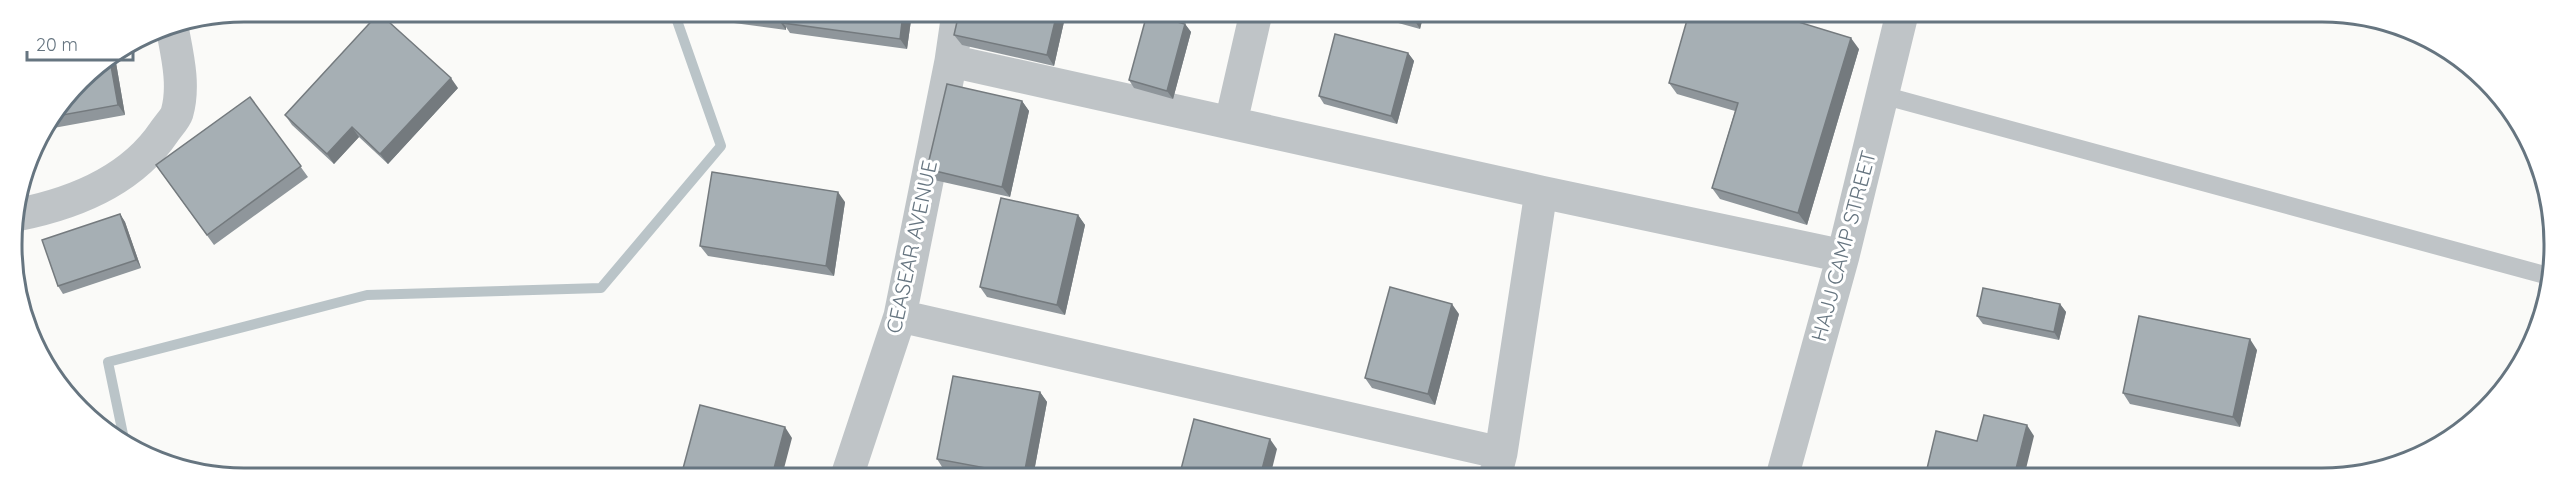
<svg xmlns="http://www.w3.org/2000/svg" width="2567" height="490" font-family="Quicksand,sans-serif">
	<rect width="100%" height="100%" fill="#fafaf8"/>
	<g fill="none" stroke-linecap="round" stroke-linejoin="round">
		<path stroke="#bac4c8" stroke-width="10" d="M125,444L108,362L367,295L601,288L721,146L674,12"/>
		<path stroke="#bfc4c7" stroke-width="18" d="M1882,95L2552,277"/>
		<path stroke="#bfc4c7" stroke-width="33" d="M951,61L1541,192L1843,256
			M1231,122L1256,13
			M16,215C73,204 131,181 164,132C168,126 175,119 177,113C185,85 177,54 172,27
			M900,316L1501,453
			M847,476L900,316L951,61L958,13
			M1495,477L1501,453L1541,192
			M1782,477L1843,256L1902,14"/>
	</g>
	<path fill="#8f969b" d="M727,12L912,13L907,49L790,33L786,27V30L734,23Z
		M1066,13L1054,66L962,45L954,35Z
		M1362,13H1424L1420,29Z
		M1185,24L1191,32L1173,99L1134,88L1129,80Z
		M1859,49L1807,225L1720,199L1712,188L1735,111L1677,94L1669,83Z
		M1408,53L1414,61L1397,124L1324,104L1319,96Z
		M115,57L125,115L48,129L80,80Z
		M458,88L388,164L359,137L334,164L292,125L285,115Z
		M250,97L308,177L214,245L156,165Z
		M1022,101L1029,111L1010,197L934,180L927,169Z
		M845,202L834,276L708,256L700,246Z
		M120,214L125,222L141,268L63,294L58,286Z
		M1078,215L1085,225L1065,315L987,297L980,287Z
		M2060,304L2066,312L2059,340L1983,324L1977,316Z
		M1459,314L1435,405L1372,388L1365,378Z
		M2257,350L2240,427L2130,404L2123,393Z
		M1040,392L1047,402L1033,477H982L944,470L937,459Z"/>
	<path fill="#747a7e" d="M781,12L788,13L783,23L786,27V30L780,22Z
		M903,13H912L907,49L900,39Z
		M1057,13H1066L1054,66L1047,55Z
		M1414,13H1424L1420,29L1413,18Z
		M1185,24L1191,32L1173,99L1167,91Z
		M1851,38L1859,49L1807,225L1798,213Z
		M1408,53L1414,61L1397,124L1391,116Z
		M115,57L125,115L118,105L110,60Z
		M451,78L458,88L388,164L380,154Z
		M1022,101L1029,111L1010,197L1002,187Z
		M352,127L359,137L334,164L327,154Z
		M838,192L845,202L834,276L826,266Z
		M120,214L125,222L141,268L136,260Z
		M1078,215L1085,225L1065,315L1057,305Z
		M1452,304L1459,314L1435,405L1428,394Z
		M2060,304L2066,312L2059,340L2054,332Z
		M2250,339L2257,350L2240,427L2233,417Z
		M1040,392L1047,402L1033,477H1025L1024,475Z
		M2027,425L2034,436L2024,477H2014Z
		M785,427L792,438L782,476H772Z
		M1270,439L1277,449L1270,477H1260Z"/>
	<path fill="#a6afb4" stroke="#747a7e" stroke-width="1.5" d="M727,12H781L780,22L728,15Z
		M784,12L903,13L900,39L783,23Z
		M379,13L451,78L380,154L352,127L327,154L285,115Z
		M959,13H1057L1047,55L954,35Z
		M1393,13H1414L1413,18Z
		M1689,13H1769L1851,38L1798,213L1712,188L1738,103L1669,83Z
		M1147,14L1185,24L1167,91L1129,80Z
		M1335,34L1408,53L1391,116L1319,96Z
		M110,60L118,105L57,116L80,80Z
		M947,84L1022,101L1002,187L927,169Z
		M250,97L301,166L207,235L156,165Z
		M712,172L838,192L826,266L700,246Z
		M1001,198L1078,215L1057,305L980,287Z
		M120,214L136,260L58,286L42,240Z
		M1390,287L1452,304L1428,394L1365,378Z
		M1983,288L2060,304L2054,332L1977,316Z
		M2139,316L2250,339L2233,417L2123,393Z
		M953,376L1040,392L1024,475L937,459Z
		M700,405L785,427L772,476H681Z
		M1984,415L2027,425L2014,477H1925L1936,431L1977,441Z
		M1194,419L1270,439L1260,477H1179Z"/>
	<g text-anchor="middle" stroke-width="6" stroke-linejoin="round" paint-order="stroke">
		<g font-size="21" fill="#667580" stroke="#fff">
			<text transform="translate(1844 246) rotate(-75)" y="7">HAJJ CAMP STREET</text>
			<text transform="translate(912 247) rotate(-78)" y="7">CEASEAR AVENUE</text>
		</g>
	</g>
	<path d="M0 0H2567V490H0ZM244 22H2322A222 222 0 0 1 2544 244V246A222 222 0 0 1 2322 468H244A222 222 0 0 1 22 246V244A222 222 0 0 1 244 22Z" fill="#fff" fill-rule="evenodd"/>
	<path fill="none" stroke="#667580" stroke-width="3" d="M244 22H2322A222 222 0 0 1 2544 244V246A222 222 0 0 1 2322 468H244A222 222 0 0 1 22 246V244A222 222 0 0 1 244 22Z"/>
	<path d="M27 51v9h106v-9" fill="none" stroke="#667580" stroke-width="3"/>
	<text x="36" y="51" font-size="18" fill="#667580" stroke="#ffffff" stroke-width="4.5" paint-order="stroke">20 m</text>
</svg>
